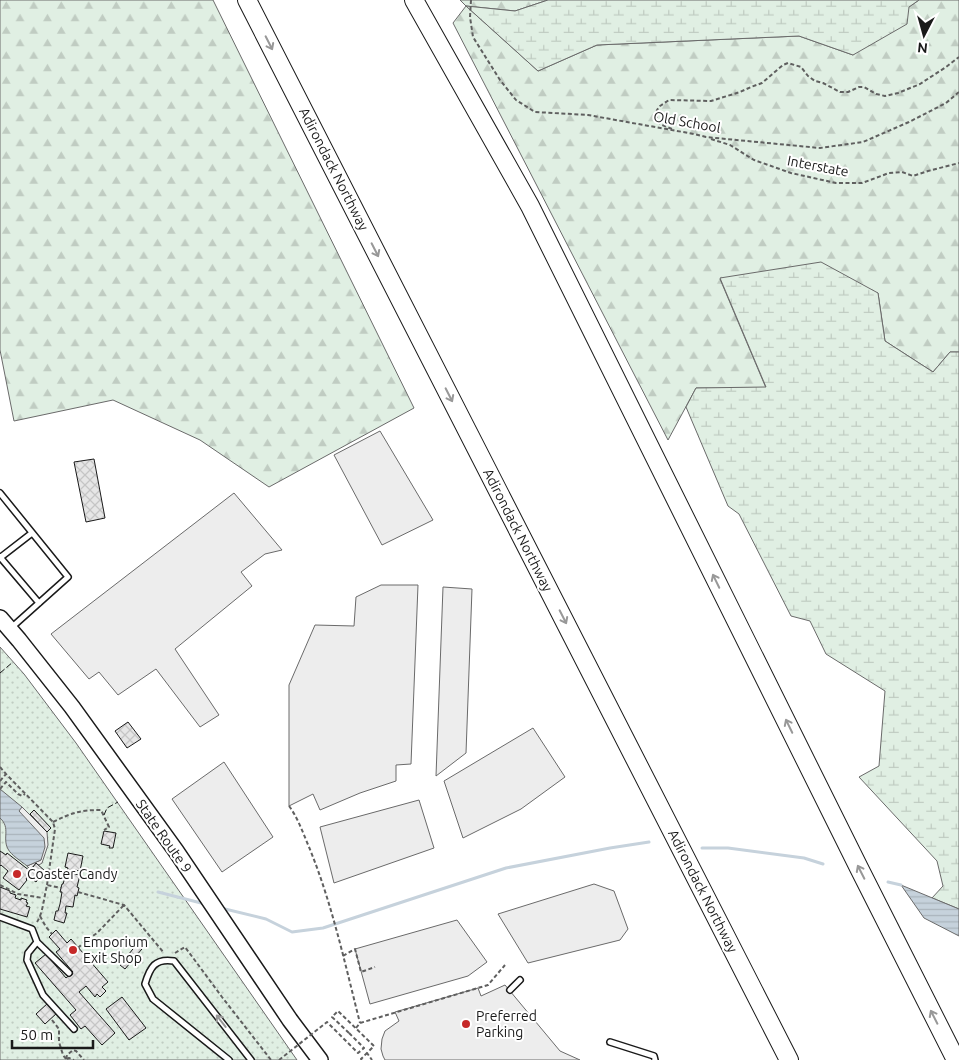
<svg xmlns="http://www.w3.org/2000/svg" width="959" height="1060" font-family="Ubuntu,sans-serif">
	<defs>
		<pattern id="forest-firs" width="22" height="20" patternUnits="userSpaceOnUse" patternTransform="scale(1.25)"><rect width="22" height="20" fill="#e0efe3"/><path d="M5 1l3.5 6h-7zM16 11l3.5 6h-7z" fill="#c0ccc2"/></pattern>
		<pattern id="wetland-marsh" width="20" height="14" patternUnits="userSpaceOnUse" patternTransform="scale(1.25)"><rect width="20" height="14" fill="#e0efe3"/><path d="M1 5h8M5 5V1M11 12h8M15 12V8" fill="none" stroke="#c0ccc2"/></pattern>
		<pattern id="park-dots" width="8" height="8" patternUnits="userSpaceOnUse" patternTransform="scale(1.25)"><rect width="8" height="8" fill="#e0efe3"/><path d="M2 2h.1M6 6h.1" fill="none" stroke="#c0ccc2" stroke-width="1.8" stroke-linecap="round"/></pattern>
		<pattern id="water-rules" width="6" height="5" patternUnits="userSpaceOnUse" patternTransform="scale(1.25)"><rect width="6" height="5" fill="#c6d2dc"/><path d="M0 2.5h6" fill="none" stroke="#aab4bc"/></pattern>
		<pattern id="building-cross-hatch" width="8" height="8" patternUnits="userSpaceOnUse" patternTransform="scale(1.25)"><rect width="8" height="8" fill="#e6e6e6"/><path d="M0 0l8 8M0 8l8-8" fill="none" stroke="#c5c5c5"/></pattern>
	</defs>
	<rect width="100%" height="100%" fill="#fff"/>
	<path fill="url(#forest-firs)" stroke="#6a6a6a" d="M0,0H213L414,408L269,487L200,440L113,400L14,421L0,350Z
		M460,0H548L515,11L466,6L538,71L597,45L799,36L853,55L909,7L919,0H959V352H950L933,372L885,341L878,293L720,279L766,388H696L668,440L453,23L466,6Z"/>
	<path fill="url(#wetland-marsh)" stroke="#6a6a6a" d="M548,0H919L909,7L907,24L853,55L799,36L597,45L538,71L466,6L515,11Z
		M821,262L878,293L885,341L933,372L950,352H959V909L932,898L943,886L937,861L859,777L879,766L885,691L826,654L810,621L791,616L739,514L728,506L686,407L696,388L766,387L720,278Z"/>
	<path fill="url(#park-dots)" stroke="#6a6a6a" d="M0,647L24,674L76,743L297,1060H0Z"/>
	<path fill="#ededed" stroke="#6a6a6a" d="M380,431L433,520L382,545L334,455Z
		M234,493L282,550L265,554L241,572L252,586L175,649L219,715L200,727L156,669L118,695L99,672L89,679L51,634Z
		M381,585H418L411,764L396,765V781L360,793L320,810L313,794L289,806V685L315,625L354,626L356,597Z
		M443,587L472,589L466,753L436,776Z
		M533,728L565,777L521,809L463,838L444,781Z
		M224,762L273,837L222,872L172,799Z
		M419,800L434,848L334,883L320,827Z
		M22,807L47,832L48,845L42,863L39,865L36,864L30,869L27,866L41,860L18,811Z
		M594,884L614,891L628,929L620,940L528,963L498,914Z
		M457,920L487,962L468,976L370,1004L355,949Z
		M505,985L560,1051L580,1060H385L383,1056L381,1049L382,1039L385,1031L399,1021L395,1012L478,988L481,996Z"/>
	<path fill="url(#water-rules)" stroke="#6a6a6a" d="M0,789L22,807L19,811L44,838L45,847L41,860L27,866C21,861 11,855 8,849C2,838 11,828 0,818Z
		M901,885L959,909V936L924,918Z"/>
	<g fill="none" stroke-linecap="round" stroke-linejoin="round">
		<path stroke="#c6d2dc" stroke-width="3" d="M702,848H728L804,858L823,864
			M888,882L901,885
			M158,892L205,904
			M221,908L266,919L292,932L323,928L506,868L610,848L649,842"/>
	</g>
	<path fill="url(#building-cross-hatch)" stroke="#1a1a1a" d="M94,459L105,518L86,522L74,462Z
		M128,722L141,739L127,748L115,731Z
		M34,810L51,828L47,832L30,814Z
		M104,831L116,833L113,848H109L110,846L101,844Z
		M0,851L6,855L7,853L30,871L36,863L45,871L36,882L28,876L26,879L27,880L19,890L3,878L8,871L1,865L0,866Z
		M68,853L83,856L80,871L75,870L74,874L80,875L77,887L79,888L77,896L75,895L73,907L66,906L65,913H67L64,923L54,920L56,911H58L60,904L62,892H60L62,884H63L68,868L65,867Z
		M0,887L10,891V893L16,895L15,898L21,900V898L27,900L26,902L28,903L26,906L30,907L27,917L0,909Z
		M56,930L67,943L71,939L108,982L102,987L106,991L100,997L97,994L95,997L86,986L79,992L115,1033L102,1045L85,1026L81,1029L70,1015L76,1010L35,963L46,954L66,978L73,972L56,952L60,949L49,937Z
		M141,939L147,943L125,969L120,965Z
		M122,997L146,1028L129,1040L106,1009Z
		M48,1003L57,1013L45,1024L36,1014Z"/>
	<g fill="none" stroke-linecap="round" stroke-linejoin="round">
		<g stroke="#1a1a1a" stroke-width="8">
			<path id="service" d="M0,493L68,577L11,628
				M0,557L39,603
				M1,557L32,533
				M0,917L32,929L37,942L28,953L27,960L43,995L74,1029
				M37,942L69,973
				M510,990L520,980
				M610,1042L654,1056L655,1060
				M229,1060L153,999L145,984C150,967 155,958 174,961L251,1060"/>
		</g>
		<g stroke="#1a1a1a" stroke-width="18">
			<path id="primary" d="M0,618L19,640L72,707L176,851L290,1020L320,1060"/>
		</g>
		<g stroke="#1a1a1a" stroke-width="20">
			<path id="motorway" d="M247,0L789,1060
				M414,0L530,206L859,868L956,1060"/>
		</g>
		<path stroke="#5f5f5f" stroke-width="2" stroke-dasharray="4 2.5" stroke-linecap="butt" d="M471,0L470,17L473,37L500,80L516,100L535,112L588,115L694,134L706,137L820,148L863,142L909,122L946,103L959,92
			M672,129L660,124L656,116L657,110L660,106L669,100L711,101L740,92L751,87L762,83L783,65L788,63L801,67L808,76L815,81L823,83L840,92H848L859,87H864L876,94L885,96L898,93L920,84L946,67L959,57
			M711,139L730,145L754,160L791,173L836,183H862L889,173L902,172L913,176L928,171L959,163
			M0,767L6,774
			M0,781L6,774L53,822L55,829L47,885
			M0,789L6,782L18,794L22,796L25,794
			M289,806C298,818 303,833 309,847C332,903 345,964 360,1023
			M53,822C71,813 80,810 101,810L109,827L104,830
			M0,885L18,894L43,898
			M78,892L124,905L164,953
			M40,916L46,927L52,934
			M37,922C43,913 44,897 47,885L61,888
			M78,948L83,943L97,933L124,905
			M175,953L185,947L222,997L271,1060
			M343,956L355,949L361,972L375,967
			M52,1020L59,1029V1042L63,1055L66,1059
			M356,1028L360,1023L488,985L505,965
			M349,1033L332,1017L338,1011L374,1046L367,1053L372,1060
			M66,1059L67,1055L73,1050L76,1051L84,1060
			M67,1059L69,1058L74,1060
			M362,1060L361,1059L367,1053"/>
		<use href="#service" stroke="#fff" stroke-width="5"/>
		<use href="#primary" stroke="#fff" stroke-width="15"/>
		<use href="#motorway" stroke="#fff" stroke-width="18"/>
		<path stroke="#5f5f5f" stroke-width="2" stroke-dasharray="4 2.5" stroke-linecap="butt" d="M279,1060L327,1022L358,1053L364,1048L349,1033"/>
		<path stroke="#1a1a1a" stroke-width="1" stroke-dasharray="6 2.5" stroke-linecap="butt" d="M0,673L13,662
			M104,815L107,808L118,802"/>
	</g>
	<defs><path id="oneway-shaft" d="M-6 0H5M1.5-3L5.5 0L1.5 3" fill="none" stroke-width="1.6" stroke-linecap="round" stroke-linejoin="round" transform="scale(1.25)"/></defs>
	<g stroke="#989898">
		<use href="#oneway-shaft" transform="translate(269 43) rotate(63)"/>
		<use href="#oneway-shaft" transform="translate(375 250) rotate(63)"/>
		<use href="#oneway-shaft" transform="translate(449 395) rotate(63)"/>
		<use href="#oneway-shaft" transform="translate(716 581) rotate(-116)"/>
		<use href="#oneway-shaft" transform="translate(563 617) rotate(63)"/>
		<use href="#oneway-shaft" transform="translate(789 726) rotate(-116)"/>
		<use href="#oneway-shaft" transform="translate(861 872) rotate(-117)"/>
		<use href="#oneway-shaft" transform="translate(934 1017) rotate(-117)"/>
		<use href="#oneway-shaft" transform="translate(221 1021) rotate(-128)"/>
	</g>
	<g fill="#c62828" stroke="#fff" stroke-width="2">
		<circle cx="17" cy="874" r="5"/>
		<circle cx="73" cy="950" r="5"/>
		<circle cx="466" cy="1024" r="5"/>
	</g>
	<g text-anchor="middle" stroke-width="4" stroke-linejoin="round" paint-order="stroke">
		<g font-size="14" fill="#1a1a1a" stroke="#fff">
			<text transform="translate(687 122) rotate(10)" y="5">Old School</text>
			<text transform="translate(818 166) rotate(11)" y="5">Interstate</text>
			<text transform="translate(334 169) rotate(63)" y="5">Adirondack Northway</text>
			<text transform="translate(518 530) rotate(63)" y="5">Adirondack Northway</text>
			<text transform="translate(164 836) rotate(55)" y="5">State Route 9</text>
			<text transform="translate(703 891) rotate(63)" y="5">Adirondack Northway</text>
		</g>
		<g font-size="14" fill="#1a1a1a" stroke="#fff" text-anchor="start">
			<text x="27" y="879">Coaster Candy</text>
			<text x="83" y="947">Emporium<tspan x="83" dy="16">Exit Shop</tspan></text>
			<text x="476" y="1021">Preferred<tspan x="476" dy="16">Parking</tspan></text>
		</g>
	</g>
	<g transform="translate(924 35) rotate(186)" stroke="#ffffff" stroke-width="4" paint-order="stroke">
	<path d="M0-4L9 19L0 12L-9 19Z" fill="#1a1a1a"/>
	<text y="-8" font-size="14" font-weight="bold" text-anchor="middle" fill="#1a1a1a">N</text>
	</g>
	<path d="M12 1040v8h81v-8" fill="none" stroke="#1a1a1a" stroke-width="2.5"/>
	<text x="20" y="1040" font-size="15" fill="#1a1a1a" stroke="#ffffff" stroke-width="4" paint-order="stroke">50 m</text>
</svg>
